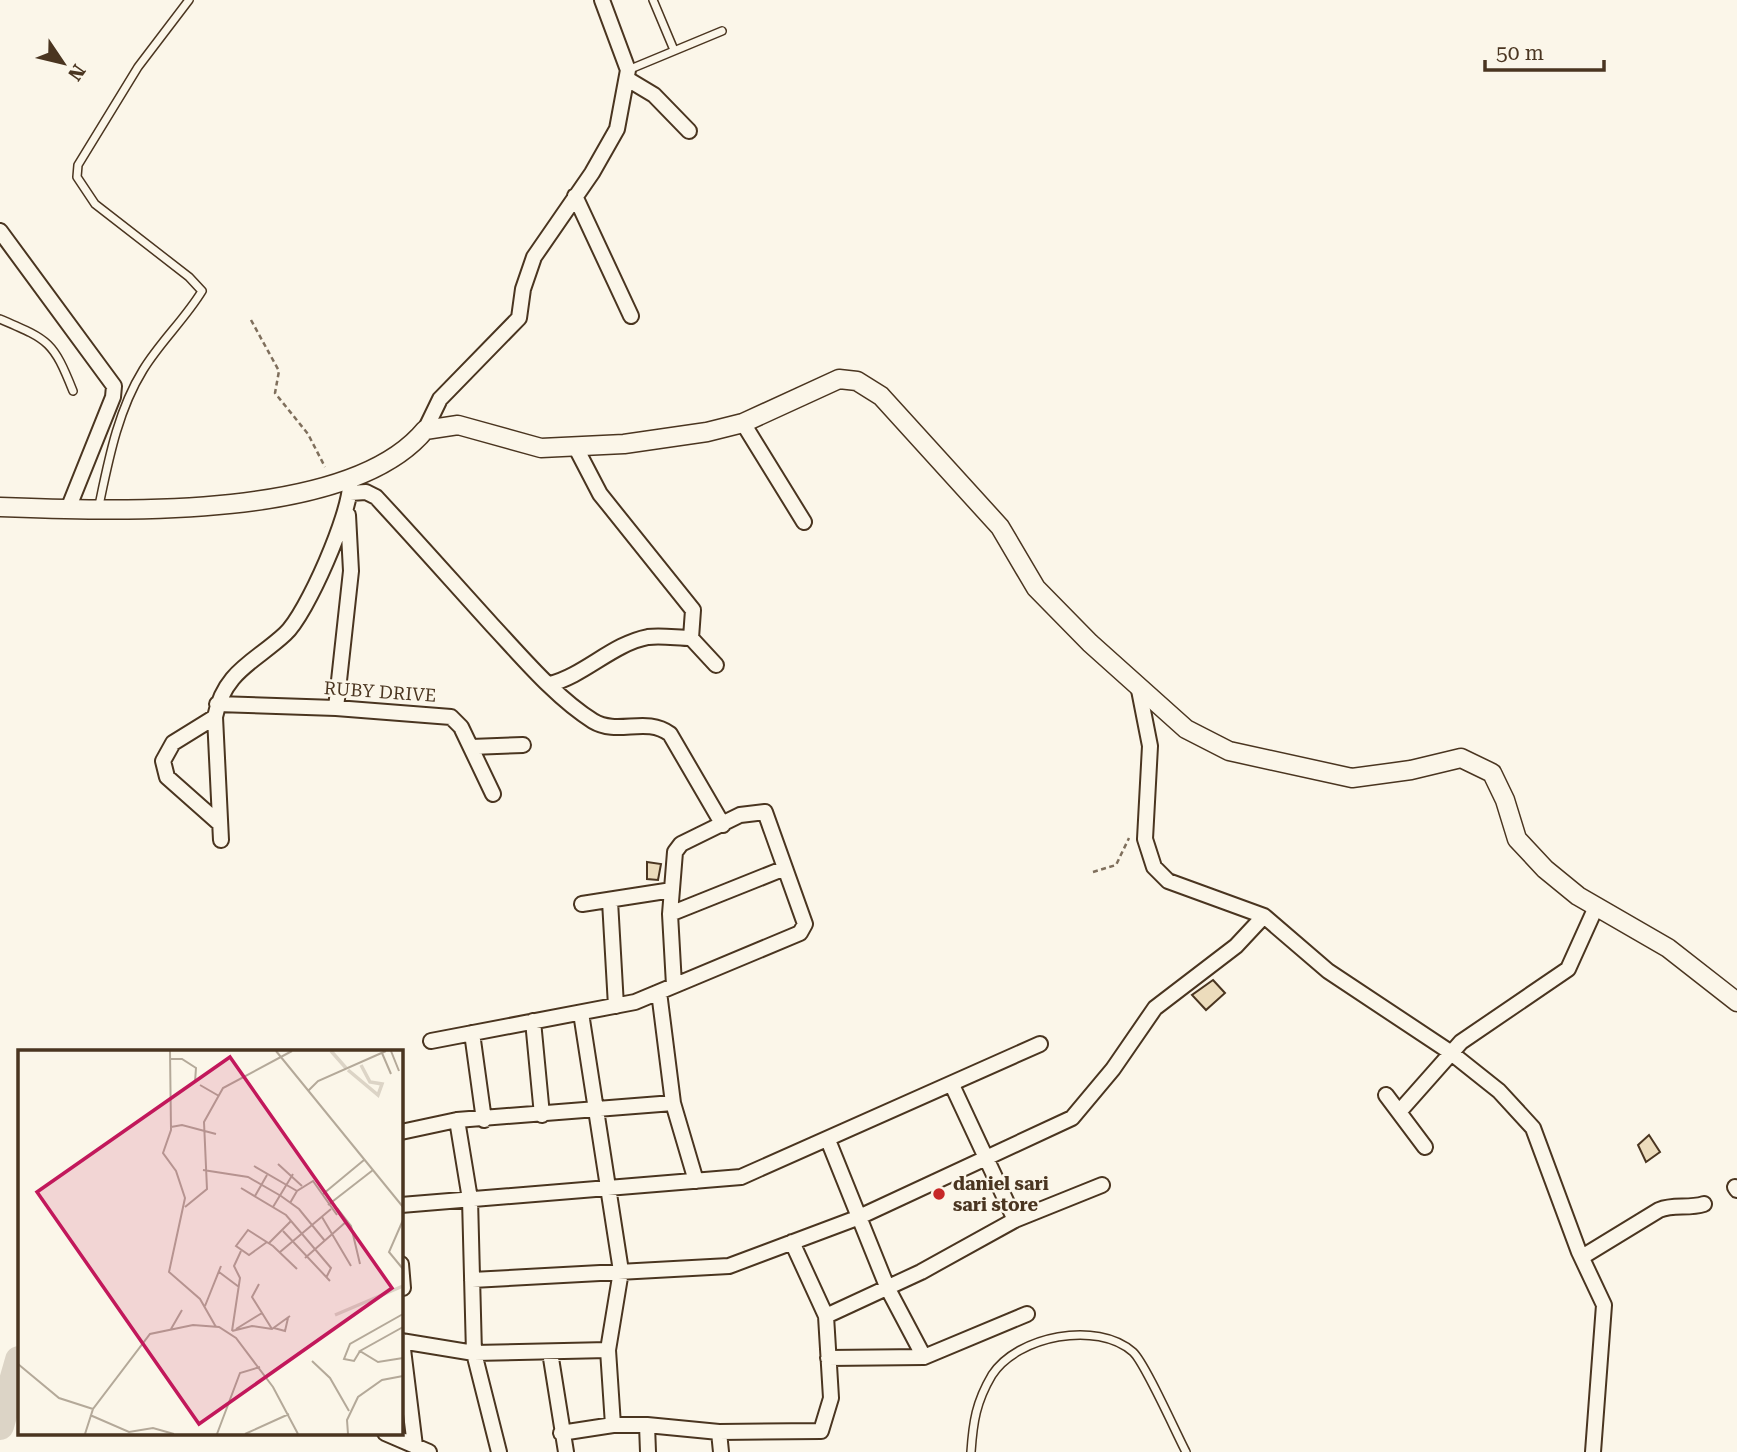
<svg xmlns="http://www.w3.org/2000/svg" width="1737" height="1452" font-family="'Roboto Serif',serif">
	<rect width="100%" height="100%" fill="#fbf6e9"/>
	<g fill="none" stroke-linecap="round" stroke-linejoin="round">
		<path stroke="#dcd4c6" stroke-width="28" d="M0,1426L19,1360"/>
	</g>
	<path fill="#ecdcbc" stroke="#4a3520" stroke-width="2" d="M647,862L661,864L658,880L647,879Z
		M1213,980L1225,993L1206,1010L1192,995Z
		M1649,1135L1660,1152L1646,1162L1638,1145Z"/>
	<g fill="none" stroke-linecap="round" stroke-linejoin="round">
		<g stroke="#4a3520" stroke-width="10">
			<path id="service" d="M653,0L674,50
				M628,70L722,31
				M0,319C49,340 53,341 73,391
				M98,510C108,463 117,412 143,370C160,342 185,319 202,291L189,277L95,204L77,177L78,165L138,67L189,0
				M971,1452C973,1422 976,1402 992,1375C1017,1336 1097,1320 1133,1352C1145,1363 1176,1433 1186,1452"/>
		</g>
		<g stroke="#4a3520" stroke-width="18">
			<path id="minor" d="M629,80L654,95L689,131
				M575,196L631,316
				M0,231L114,386L113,397L68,509
				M743,423L804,522
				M425,430L440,399L519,318L523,289L534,257L592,173L617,129L628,70L602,0
				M575,446L600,494L693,610L691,638L716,665
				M350,493L366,492L376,497C415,539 453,582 492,625C521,656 556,698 593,721C618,736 646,716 670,734L723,825
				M550,684C585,675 612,644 648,637C661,635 678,638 691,638
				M1138,685L1150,746L1145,839L1154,867L1168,881L1264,916L1328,971L1450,1052L1499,1091L1533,1128L1579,1252L1604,1305L1593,1452
				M217,704L336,708L451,717L461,727L493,794
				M336,708L351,571L348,515
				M215,717L173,743L163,761L167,777L220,824
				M471,747L523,745
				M221,840L215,717C224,671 255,662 285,634C307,614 351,512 350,484
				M610,901L616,1006
				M582,904L672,890
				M670,914L785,868
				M659,992L673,1103L696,1181
				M581,1013L621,1271L608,1350L613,1425
				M533,1021L542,1115
				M472,1033L484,1120
				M431,1041L635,1002L800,933L805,924L765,812L740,815L681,844L675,852L670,914L674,985
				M952,1085L1015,1220
				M1386,1095L1425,1147
				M1399,1112L1461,1042L1568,969L1596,907
				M457,1120L470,1199L474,1353L499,1452
				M401,1132L457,1120L673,1103
				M828,1140L888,1289L924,1357
				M1735,1187L1737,1190
				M401,1205L741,1177L1040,1044
				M1582,1257L1659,1210C1674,1204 1688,1209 1704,1204
				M401,1264L403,1288
				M472,1280L729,1266L857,1218L1072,1118L1113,1069L1155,1008L1236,946L1264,916
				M826,1316L921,1272L1015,1220L1102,1185
				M401,1341L474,1353L608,1350
				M402,1341L415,1446
				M550,1352L566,1452
				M828,1358L924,1357L1027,1314
				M647,1425L648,1452
				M719,1432L721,1452
				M385,1433L429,1452
				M561,1433L613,1425H647L719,1432L821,1431L831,1398L826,1316L792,1242"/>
		</g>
		<g stroke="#4a3520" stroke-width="21">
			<path id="tertiary" d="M0,507C111,511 349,522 425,430L458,425L541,448L624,444L707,432L743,423L839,379L857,381L881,396L1000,527L1036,588L1090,643L1186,729L1229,751L1352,778L1411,770L1461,758L1492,773L1505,800L1517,839L1545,869L1578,896L1668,948L1737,1002"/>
		</g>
		<path stroke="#7f6f5c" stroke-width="2.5" stroke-dasharray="5 3.5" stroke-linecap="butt" d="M251,320L279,371L275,393L308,434L325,467
			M1093,872L1116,865L1129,838"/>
		<use href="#service" stroke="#fbf6e9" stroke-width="7"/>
		<use href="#minor" stroke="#fbf6e9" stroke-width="14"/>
		<use href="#tertiary" stroke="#fbf6e9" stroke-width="18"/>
	</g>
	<circle fill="#c62828" stroke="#fbf6e9" stroke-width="2.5" cx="939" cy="1194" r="7"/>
	<g text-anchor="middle" stroke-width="5" stroke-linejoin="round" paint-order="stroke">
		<g font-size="18" fill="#4a3520" stroke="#fbf6e9">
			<text transform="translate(380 692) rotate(4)" y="6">RUBY DRIVE</text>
		</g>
		<g font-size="18" font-weight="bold" fill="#4a3520" stroke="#fbf6e9" text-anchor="start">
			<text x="953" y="1190">daniel sari<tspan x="953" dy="21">sari store</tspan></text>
		</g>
	</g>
	<g transform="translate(18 1050)">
		<rect width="385" height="385" fill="#fbf6e9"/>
		<path fill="none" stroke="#dcd4c6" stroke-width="3.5" d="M313,1L328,18M330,20L360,45L364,34L352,32L343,15M317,265L385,236"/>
		<path fill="none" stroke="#b4a999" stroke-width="2" d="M152,1L153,80L145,103L158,121L167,148L151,222L182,249L198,277M258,1L385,157M373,1L381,21M364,3L373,24M152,9H164L178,18L177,32M182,35L201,46M290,41L300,31L368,1M153,77L164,75L198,84M260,114L284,136M236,116L279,141M185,120L230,127L263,146L281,159L307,191M223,138L268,165L313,218L308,228M305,144L346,110M237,146L249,125M272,153L279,141L295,131L319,165M310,155L355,120M167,157L189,139L186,72L205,38L274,1M255,157L275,124M319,158L333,176L342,214M304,167L333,216M385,170L371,202L385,219M265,181L312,231M249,192L231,205L218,196L230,180L255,196L279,219M251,193L273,171M262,202L313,159M287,208L329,171M201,222L221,237M241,234L234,247L254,279M187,256L203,216M385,277L342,301L360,312L385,308M256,278L267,281L270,268M153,279L164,260M218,279L244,263M214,281L222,228L216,216L223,201M214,281L234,276L254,279L272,266M342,301L336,311L326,309L332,294L385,264M294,311L312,328L331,361M0,314L41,348L75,359M72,365L111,382L135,378L156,384M67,384L75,359L132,284L175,275L201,277L218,288L255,337L280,384M199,384L222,323L242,317M227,384L271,364M330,384L329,370L340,347L364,330L385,326"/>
		<path fill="#c2185b" fill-opacity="0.15" stroke="#c2185b" stroke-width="3.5" d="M212,7L374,238L181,374L19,142Z"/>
		<rect width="385" height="385" fill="none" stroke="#4a3520" stroke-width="3.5"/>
	</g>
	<g transform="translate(63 63) rotate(125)" stroke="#fbf6e9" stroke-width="5" paint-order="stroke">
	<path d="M0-5L12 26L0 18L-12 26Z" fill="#4a3520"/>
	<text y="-10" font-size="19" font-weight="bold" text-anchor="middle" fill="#4a3520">N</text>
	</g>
	<path d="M1485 60v10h119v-10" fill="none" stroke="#4a3520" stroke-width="3.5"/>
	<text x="1496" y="60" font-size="21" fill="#4a3520" stroke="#fbf6e9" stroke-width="5" paint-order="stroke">50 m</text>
</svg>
